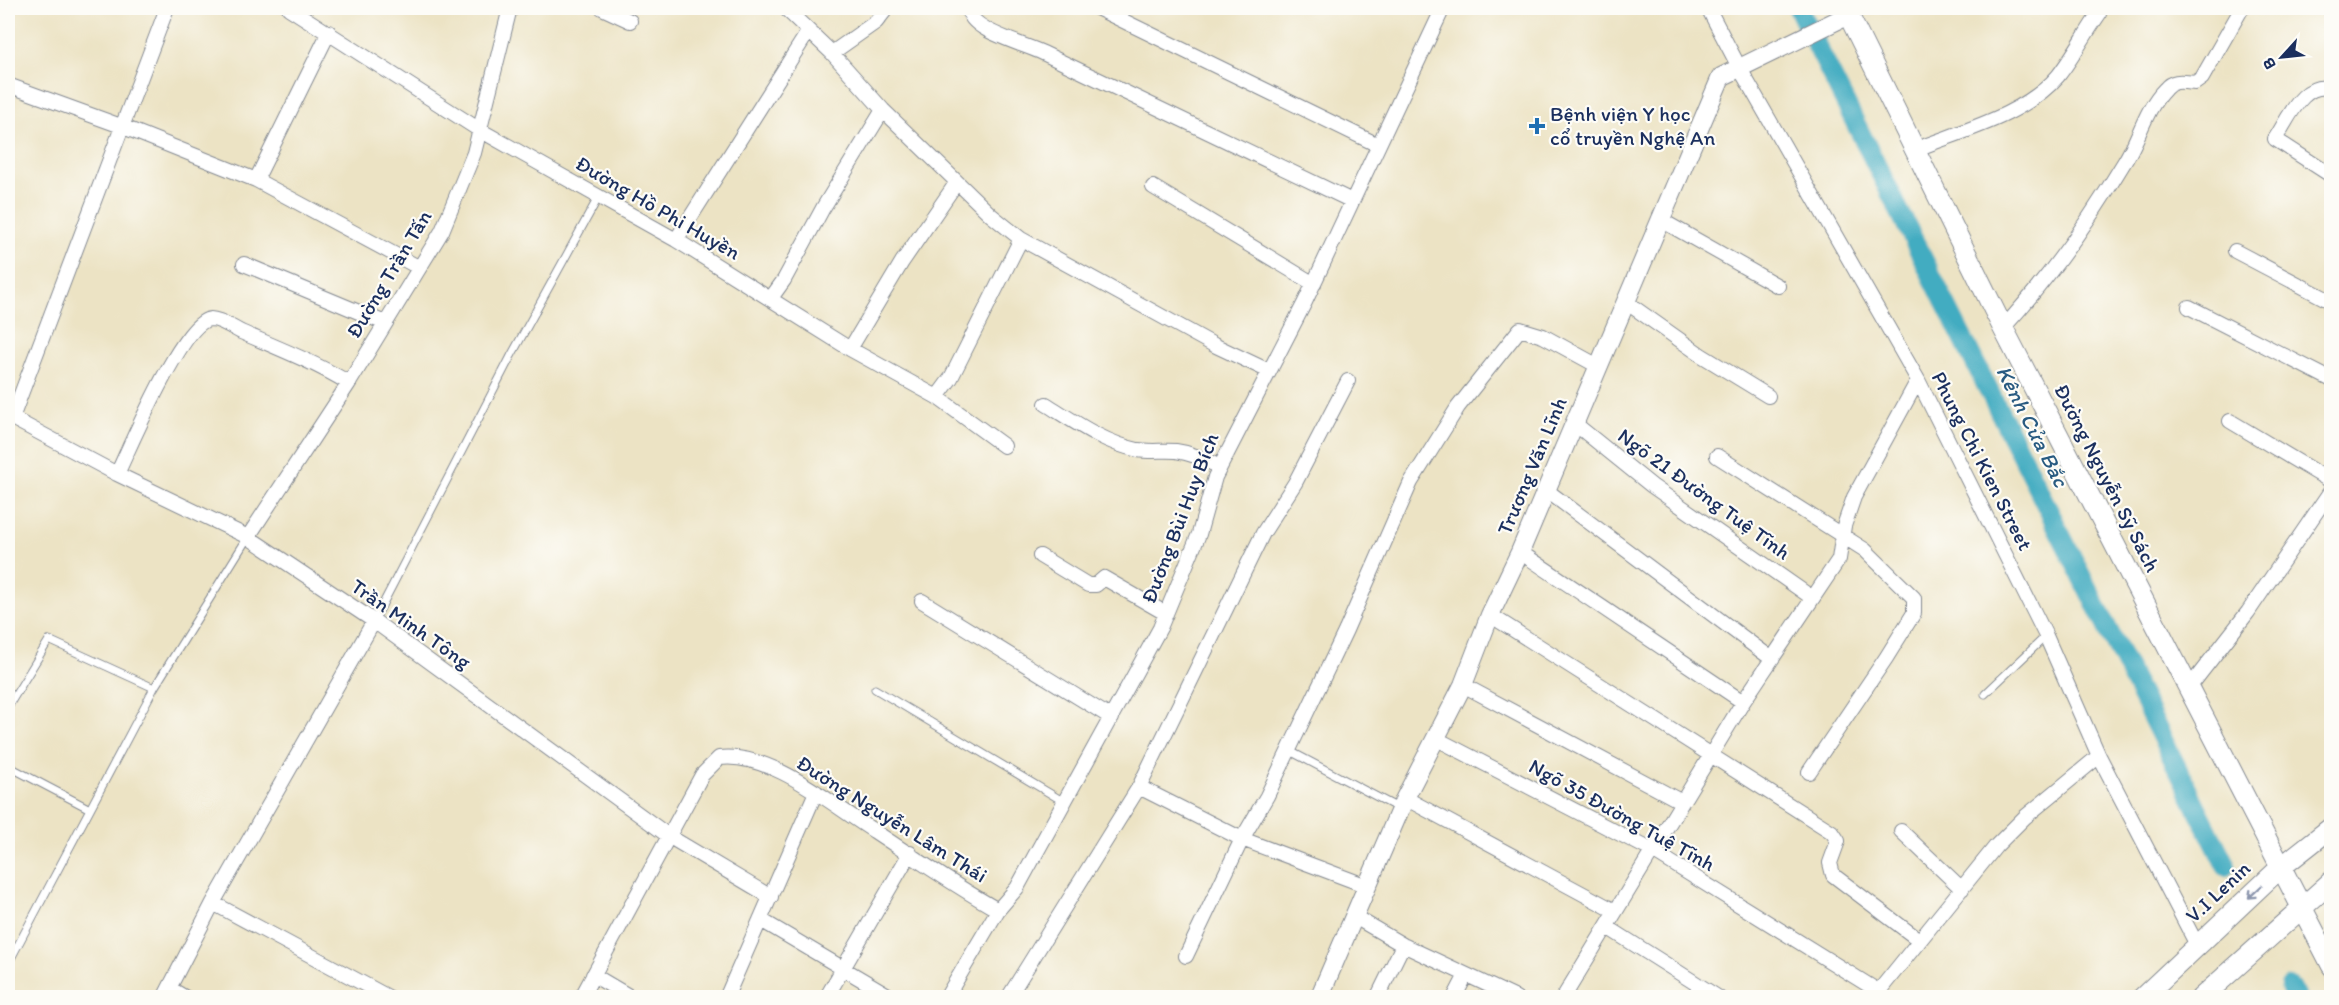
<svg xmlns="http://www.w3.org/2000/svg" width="2339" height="1005" font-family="Itim,sans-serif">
	<rect width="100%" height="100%" fill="#fdfcf7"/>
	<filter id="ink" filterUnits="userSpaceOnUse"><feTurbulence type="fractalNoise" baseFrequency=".0167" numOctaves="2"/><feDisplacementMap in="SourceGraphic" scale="12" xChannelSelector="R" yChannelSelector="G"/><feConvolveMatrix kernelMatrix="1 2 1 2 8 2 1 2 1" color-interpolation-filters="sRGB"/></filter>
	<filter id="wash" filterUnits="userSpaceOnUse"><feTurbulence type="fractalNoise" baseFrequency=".008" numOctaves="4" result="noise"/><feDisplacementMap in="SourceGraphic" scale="24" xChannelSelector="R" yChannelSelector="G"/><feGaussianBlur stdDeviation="1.35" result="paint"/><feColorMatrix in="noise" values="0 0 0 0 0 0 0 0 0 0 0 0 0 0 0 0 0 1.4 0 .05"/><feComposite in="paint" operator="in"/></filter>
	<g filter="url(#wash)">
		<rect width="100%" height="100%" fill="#ece3c4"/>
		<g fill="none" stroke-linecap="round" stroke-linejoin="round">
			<path stroke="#42acc1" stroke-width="20" d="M1798,8L2226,866
				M2290,987L2296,998"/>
		</g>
	</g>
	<g filter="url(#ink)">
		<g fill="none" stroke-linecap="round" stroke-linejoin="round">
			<g stroke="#848991" stroke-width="9">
				<path id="service" d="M374,621L511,356L598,198
					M875,689L1066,803
					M1985,694L2046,636
					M8,707L49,640L154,688
					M1288,750L1400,809
					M8,766L90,809
					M8,964L154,688L248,537"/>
			</g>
			<g stroke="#848991" stroke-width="16">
				<path id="minor" d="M289,8L478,129L676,240L850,349L937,397L1004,446
					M602,8L630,21
					M785,8L832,53L883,110L991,215L1021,239L1214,345L1269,371
					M969,8C967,30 1025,44 1043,53C1146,102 1249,152 1352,201
					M1097,8L1378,145
					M1708,8L1739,67L1918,380L2046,636L2099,756L2197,945
					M2328,8L2332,9
					M832,53L876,22L887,8
					M8,85L121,126L256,180L418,267
					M2332,89C2303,79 2288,120 2275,139L2332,176
					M1914,150C1961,131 2024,116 2058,76C2073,57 2085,34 2099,14
					M256,180L329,32
					M1153,187L1314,284
					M1661,220L1778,286
					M676,240L808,32
					M2235,251L2332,302
					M244,264L385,323
					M771,298L784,280L823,208L883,110
					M1626,302L1701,355L1768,396
					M2189,307L2332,380
					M2003,328C2050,277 2089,221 2125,161C2139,139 2146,108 2165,89C2173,79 2183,82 2195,83L2202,78L2242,8
					M850,349L902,262L957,182
					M937,397L951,378L1021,239
					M1046,404C1075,422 1104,443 1138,450C1150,452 1163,450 1176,451C1192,453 1205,460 1220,467
					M8,416L117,474L248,537L374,621L670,837L771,897
					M12,418L167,8
					M2230,421L2332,482
					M1574,423L1652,486L1811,597
					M1717,456L1865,550L1914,598V613L1886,658L1809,772
					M117,474C130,447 183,320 211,319C220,319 233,328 241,332C278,348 314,362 349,383
					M1546,490L1772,659
					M248,537L349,383L442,231L474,153L510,8
					M1520,552L1743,702
					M1040,556L1088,585H1096L1104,578L1165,613
					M922,601L1112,718
					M1490,615L1832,832L1838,841L1830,863L1833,875L1919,940
					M1463,685L1682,802
					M2188,689L2248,612L2332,489
					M1435,738L1651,850L1878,991
					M1139,787L1242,839L1367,886
					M1405,798L1615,911
					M1901,831L1962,889
					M213,903L390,998
					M1355,917L1403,945L1516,998
					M761,920L893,998
					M1607,927L1719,998
					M1186,956L1242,839L1267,796L1346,630L1411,482L1458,407L1520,329L1543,336L1598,366
					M593,975L632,998
					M169,988L186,998
					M1874,997L1996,846L2025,817L2099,756
					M164,998L213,903L374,621
					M581,998L702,775L719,758C771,751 832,805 874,831C915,858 955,886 998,910
					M726,998L816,792
					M826,998L910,853
					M946,998L998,910L1017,888L1160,628L1199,534L1215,477L1305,302L1443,8
					M1008,998L1139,787L1263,533L1295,483L1348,381
					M1377,998L1403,945
					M1454,998L1466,975
					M1563,998L1743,702L1839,559L1844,526L1854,497L1918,380"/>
			</g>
			<g stroke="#848991" stroke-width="20">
				<path id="tertiary" d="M1319,998L1405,798L1463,685L1490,615L1520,552L1721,77L1838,20L1854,8"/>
			</g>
			<g stroke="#848991" stroke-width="22">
				<path id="secondary" d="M1845,8L2003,328L2332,966
					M2142,998L2280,868L2332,827
					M2201,998L2332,881"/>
			</g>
			<use href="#service" stroke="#fff" stroke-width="7"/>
			<use href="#minor" stroke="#fff" stroke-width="14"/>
			<use href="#tertiary" stroke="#fff" stroke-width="18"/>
			<use href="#secondary" stroke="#fff" stroke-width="20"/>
		</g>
		<defs><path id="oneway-shaft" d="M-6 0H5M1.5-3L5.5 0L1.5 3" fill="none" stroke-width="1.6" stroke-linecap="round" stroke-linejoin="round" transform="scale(1.5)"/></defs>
		<use stroke="#8d97ae" href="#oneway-shaft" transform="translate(2255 892) rotate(137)"/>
	</g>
	<path fill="#1f6fb2" stroke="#fdfcf7" stroke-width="2" d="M1534 117h6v6h6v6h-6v6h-6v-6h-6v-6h6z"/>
	<g text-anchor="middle" stroke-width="4.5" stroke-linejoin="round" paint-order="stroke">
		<g font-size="21" fill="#1b2f5e" stroke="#fdfcf7" text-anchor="start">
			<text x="1550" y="121">Bệnh viện Y học<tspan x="1550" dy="24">cổ truyền Nghệ An</tspan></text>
		</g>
		<g font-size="21" fill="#1b2f5e" stroke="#fdfcf7">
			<text transform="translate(658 208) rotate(30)" y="7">Đường Hồ Phi Huyền</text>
			<text transform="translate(389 274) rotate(-59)" y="7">Đường Trần Tấn</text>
			<text transform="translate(1982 461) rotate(63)" y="7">Phung Chi Kien Street</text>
			<text transform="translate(1532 466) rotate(-67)" y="7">Trương Văn Lĩnh</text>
			<text transform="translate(2107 478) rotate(63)" y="7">Đường Nguyễn Sỹ Sách</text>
			<text transform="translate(1704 494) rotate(36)" y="7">Ngõ 21 Đường Tuệ Tĩnh</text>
			<text transform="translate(1180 518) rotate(-69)" y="7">Đường Bùi Huy Bích</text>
			<text transform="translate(411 624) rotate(35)" y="7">Trần Minh Tông</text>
			<text transform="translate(1622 815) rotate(29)" y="7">Ngõ 35 Đường Tuệ Tĩnh</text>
			<text transform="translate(892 819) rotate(32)" y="7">Đường Nguyễn Lâm Thái</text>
			<text transform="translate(2218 892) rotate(-43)" y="7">V.I Lenin</text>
		</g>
		<g font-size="22" font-style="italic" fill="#295b81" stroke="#fdfcf7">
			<text transform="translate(2033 426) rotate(63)" y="8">Kênh Cửa Bắc</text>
		</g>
	</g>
	<rect width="2339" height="1005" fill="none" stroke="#fdfcf7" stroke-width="30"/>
	<g transform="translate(2282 57) rotate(243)" stroke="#fdfcf7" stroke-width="4.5" paint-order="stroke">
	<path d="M0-4.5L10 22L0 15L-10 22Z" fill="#1b2f5e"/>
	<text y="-9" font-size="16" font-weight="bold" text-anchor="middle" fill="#1b2f5e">B</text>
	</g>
</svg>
